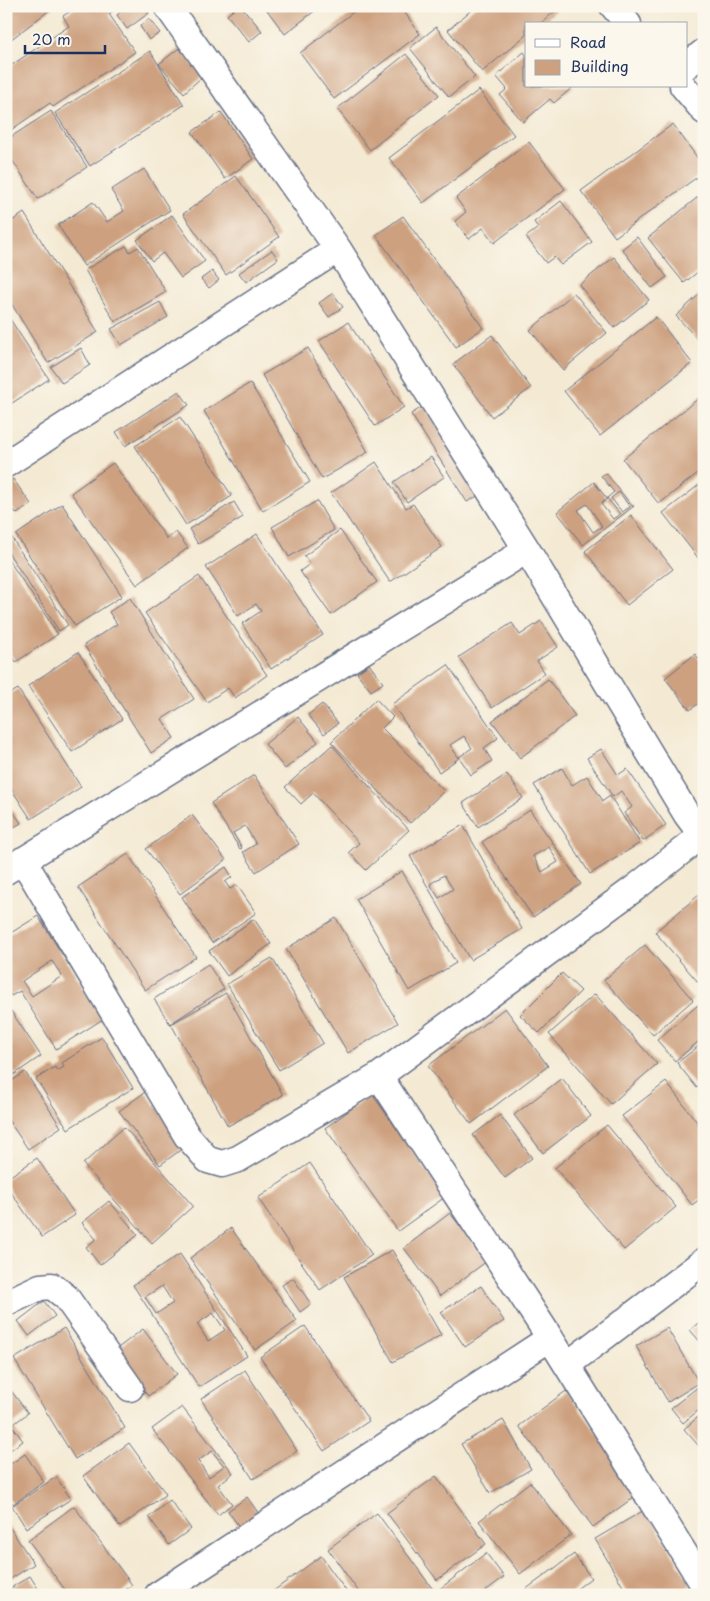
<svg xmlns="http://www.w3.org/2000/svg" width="710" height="1601" font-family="'Playpen Sans',sans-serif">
	<rect width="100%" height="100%" fill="#fbf7ec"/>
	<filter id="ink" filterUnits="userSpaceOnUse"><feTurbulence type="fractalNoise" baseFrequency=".02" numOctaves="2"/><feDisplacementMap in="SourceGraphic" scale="10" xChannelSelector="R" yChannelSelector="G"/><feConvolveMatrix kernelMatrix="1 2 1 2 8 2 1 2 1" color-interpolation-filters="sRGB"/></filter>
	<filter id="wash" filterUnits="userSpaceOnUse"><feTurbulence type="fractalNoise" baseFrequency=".0096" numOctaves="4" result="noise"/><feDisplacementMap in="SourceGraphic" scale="20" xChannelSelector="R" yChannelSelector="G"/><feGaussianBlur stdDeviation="1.12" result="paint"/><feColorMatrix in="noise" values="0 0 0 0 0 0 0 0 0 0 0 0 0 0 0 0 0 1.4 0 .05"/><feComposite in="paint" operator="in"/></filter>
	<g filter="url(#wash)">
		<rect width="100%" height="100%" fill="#f4ead4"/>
		<g id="blocks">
			<path fill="#cda180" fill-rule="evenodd" d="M6,6H55L10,40L6,36Z
				M78,6H119L109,14L135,52L53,107L50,103L8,132L6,129V69L69,26L63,16Z
				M128,6H144L149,13L127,29L117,15Z
				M238,6H241L262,31L249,42L227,15Z
				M264,6H321L285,34Z
				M361,6H400L420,34L334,99L300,53Z
				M476,6H561L540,24H526V35L482,72L448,30Z
				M149,19L160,33L149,40L140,26Z
				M436,27L475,77L449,97L410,48Z
				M179,48L203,76L184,93L159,64Z
				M150,51L184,105L90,166L55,113Z
				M524,52L526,55V86H574L554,103L550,99L523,122L500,95L507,89L496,76Z
				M406,54L439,95L370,150L337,109Z
				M479,90L514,135L423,203L389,158Z
				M51,111L87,167L38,199L6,151V140Z
				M221,112L253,159L225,179L192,132Z
				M673,124L704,167V172L615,237L581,191Z
				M529,142L565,189L494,243L483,228L469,239L455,221L466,212L456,198Z
				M144,169L170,210L84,266L58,225L93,202L107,222L124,211L111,190Z
				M236,176L279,237L226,275L183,214Z
				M704,192V267L684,283L648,238Z
				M561,201L592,242L561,265L554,257L546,263L526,237L538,228L534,222Z
				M24,213L98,332L48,363L6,295V225Z
				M172,215L205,261L181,278L163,253L152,261L137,240Z
				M403,216L483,328L456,347L376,235Z
				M637,237L667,277L652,288L622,249Z
				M126,246L130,252L138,247L166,292L115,322L85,270Z
				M272,250L278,259L246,282L239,273Z
				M614,257L649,300L614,328L579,285Z
				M212,271L219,280L209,288L201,279Z
				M704,290V346L676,316Z
				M333,293L343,307L329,317L319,303Z
				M574,293L607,333L563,370L530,330Z
				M160,302L168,317L121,345L111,329Z
				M6,313L49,379L6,407Z
				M656,317L692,363L600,436L564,391Z
				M348,322L404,407L375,426L319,341Z
				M492,335L531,388L492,417L453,364Z
				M81,348L90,365L62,383L51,367Z
				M308,348L368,452L322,479L262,375Z
				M250,383L310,482L263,511L204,411Z
				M179,391L189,405L125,446L116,432Z
				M704,394V468L659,504L623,459Z
				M424,406L481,494L467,502L411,414Z
				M180,417L232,496L186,525L135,446Z
				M431,457L444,477L407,502L394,482Z
				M376,462L406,508L413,504L442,547L390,582L331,493Z
				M113,463L167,539L176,532L188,548L137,585L71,493Z
				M606,473L632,506H634L583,545L557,512L594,482L607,499L601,504L613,519L620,514L607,498L614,492L601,476ZM619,492L630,507L622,512L611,498ZM587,504L602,526L593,532L578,510Z
				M13,479L31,504L17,514L6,500V484Z
				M704,481V555L699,559L663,513Z
				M317,501L334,530L289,557L272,527Z
				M234,502L243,517L198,544L189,529Z
				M62,504L122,596L75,626L16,535Z
				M631,515L673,569L627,605L585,551Z
				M340,530L377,582L331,615L300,571L310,564L304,556Z
				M257,534L323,635L271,669L242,624L261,611L256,604L238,616L206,567Z
				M10,535L68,625L59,631L6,549V537Z
				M6,556L58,634L16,662L6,647Z
				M199,576L267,675L235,698L228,688L207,702L145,613Z
				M130,598L194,699L162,719L174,738L151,753L84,645L117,624L109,612Z
				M541,621L558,647L537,661L545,673L492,708L459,657L512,623L520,635Z
				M78,652L122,719L72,752L28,686Z
				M695,654L704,665V699L690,710L665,678Z
				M369,664L383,683L371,691L357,673Z
				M448,665L498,738L484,748L492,761L471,775L459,757L472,748L464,736L450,745L459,758L439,772L392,704Z
				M548,679L575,716L520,758L492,721Z
				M18,689L81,787L31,819L6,781V696Z
				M376,699L393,717L382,728L444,791L410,823L331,742Z
				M322,704L338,723L324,734L308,715Z
				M298,717L318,742L285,769L265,744Z
				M332,745L409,830L366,870L349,852L359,843L313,793L301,804L285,787Z
				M601,749L618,775L627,769L666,825L643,841L624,813L632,807L621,791L613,797L587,758Z
				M562,768L572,785L587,776L603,801L610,796L640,843L590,874L534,785Z
				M507,774L523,798L478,827L463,803Z
				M254,775L299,844L256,872L243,852L256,844L245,826L233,833L242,848L240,849L211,803Z
				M6,801L21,823L6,832Z
				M530,810L581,884L533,917L482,842ZM549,847L558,862L542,872L533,856Z
				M192,815L226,860L180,894L146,849Z
				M463,825L522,929L470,960L410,856ZM444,875L453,889L439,898L430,884Z
				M128,854L196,957L145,990L78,887Z
				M226,867L232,877L225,882L230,889L237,885L256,913L212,943L182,897Z
				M402,871L456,963L409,991L356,899Z
				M700,894L704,899V989L655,932Z
				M38,916L103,1019L56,1049L20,991L11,996L6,988V936ZM52,961L62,976L32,996L22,981Z
				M336,918L398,1023L348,1053L286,949Z
				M254,919L271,944L227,976L209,951Z
				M645,945L693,1000L653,1035L604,980Z
				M272,958L323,1043L279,1070L227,984Z
				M208,964L224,989L170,1024L154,999Z
				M562,973L581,991L539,1033L520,1015Z
				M226,993L283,1095L228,1126L171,1024Z
				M595,994L657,1064L611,1104L549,1034Z
				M698,1005L704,1013V1037L675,1061L657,1040Z
				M505,1008L548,1066L471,1124L428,1066Z
				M11,1011L41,1056L6,1080V1015Z
				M102,1037L133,1088L68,1129L36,1079L55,1067L57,1071L64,1067L62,1063Z
				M704,1042V1082L697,1088L677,1063Z
				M25,1072L61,1127L28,1149L6,1117V1085Z
				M562,1078L591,1116L543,1153L514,1115Z
				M666,1082L704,1131V1196L692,1205L622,1116Z
				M145,1092L186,1146L160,1165L119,1111Z
				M372,1094L445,1197L398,1231L325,1128Z
				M500,1115L532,1158L505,1178L473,1135Z
				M607,1125L676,1207L624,1250L555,1168Z
				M124,1127L193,1206L152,1243L83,1164Z
				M37,1158L75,1215L42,1237L6,1185V1179Z
				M310,1163L372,1255L320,1290L258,1198Z
				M109,1201L138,1235L100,1265L86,1247L96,1239L82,1223Z
				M450,1213L487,1261L440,1296L404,1248Z
				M231,1228L297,1321L255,1350L190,1258Z
				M392,1250L441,1335L393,1362L344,1277Z
				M180,1254L247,1356L199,1387L133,1285ZM162,1286L173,1303L156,1314L145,1297ZM213,1313L225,1330L208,1341L197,1324Z
				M293,1278L311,1304L300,1312L282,1285Z
				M481,1286L504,1321L465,1347L441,1312Z
				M44,1301L55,1316L29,1336L18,1321Z
				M704,1318V1346L690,1330Z
				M305,1326L369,1421L324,1451L260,1357Z
				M64,1328L125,1428L75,1459L14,1359Z
				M667,1328L699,1383L668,1402L636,1346Z
				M143,1329L177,1374L148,1396L114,1351Z
				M245,1370L297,1451L253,1479L201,1399Z
				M703,1383L704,1406L683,1423L671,1408Z
				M6,1384L28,1413L6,1430Z
				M566,1391L641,1492L593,1527L519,1426Z
				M182,1407L233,1473L218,1485L232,1504L218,1515L152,1429ZM212,1451L224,1466L209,1477L198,1461Z
				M704,1412V1452L684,1429Z
				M503,1420L531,1469L490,1493L461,1444Z
				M13,1427L23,1441L6,1453V1433Z
				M129,1443L166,1494L120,1527L83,1476Z
				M25,1454L44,1482L13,1504L6,1495V1467Z
				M436,1476L486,1544L437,1580L387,1513Z
				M56,1477L71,1499L26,1528L12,1506Z
				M530,1482L571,1535L520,1574L479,1521Z
				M247,1497L259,1514L240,1528L228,1511Z
				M170,1500L191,1529L169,1545L149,1517Z
				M74,1506L132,1585L119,1595H69L28,1540Z
				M646,1509L691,1585L678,1593L679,1595H628L595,1539Z
				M377,1513L437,1595H361L328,1549Z
				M6,1522L34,1564L6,1582Z
				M486,1553L504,1577L480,1595H440L437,1591Z
				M574,1554L591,1578L569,1595H528L525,1590Z
				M321,1556L349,1595H268Z
				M30,1576L42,1595H6V1591Z"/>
		</g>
	</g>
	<g filter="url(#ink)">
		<use href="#blocks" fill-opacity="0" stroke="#677087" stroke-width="1"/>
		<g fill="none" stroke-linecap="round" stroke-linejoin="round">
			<g stroke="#677087" stroke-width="29">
				<path id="street" d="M167,6L338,249L527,550L687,815L702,835L704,834
					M613,6L628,24
					M686,66L704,52
					M683,86L704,111
					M6,464L338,249
					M23,860L187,1136L208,1160L222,1164L238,1159L379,1076L635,888L702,835
					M6,871L527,550
					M379,1076L550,1338L704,1585
					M6,1303L40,1287L52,1286L66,1297L130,1388
					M567,1365L704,1261
					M158,1595L550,1338"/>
			</g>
			<use href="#street" stroke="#fff" stroke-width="26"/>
		</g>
	</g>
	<rect width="710" height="1601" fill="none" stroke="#fbf7ec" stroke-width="25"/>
	<rect x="525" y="22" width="162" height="65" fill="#fbf7ec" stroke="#a1a7b3"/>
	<rect x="535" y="39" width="25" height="8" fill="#ffffff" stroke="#a1a7b3"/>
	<text x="570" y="48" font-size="15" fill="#1b2f5e">Road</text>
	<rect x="535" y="60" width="25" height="15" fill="#cda180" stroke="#a1a7b3"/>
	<text x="570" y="72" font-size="15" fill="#1b2f5e">Building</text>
	<path d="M25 45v8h80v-8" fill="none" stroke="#1b2f5e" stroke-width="2.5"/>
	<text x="32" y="45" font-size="15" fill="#1b2f5e" stroke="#fbf7ec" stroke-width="4" paint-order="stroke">20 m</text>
</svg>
